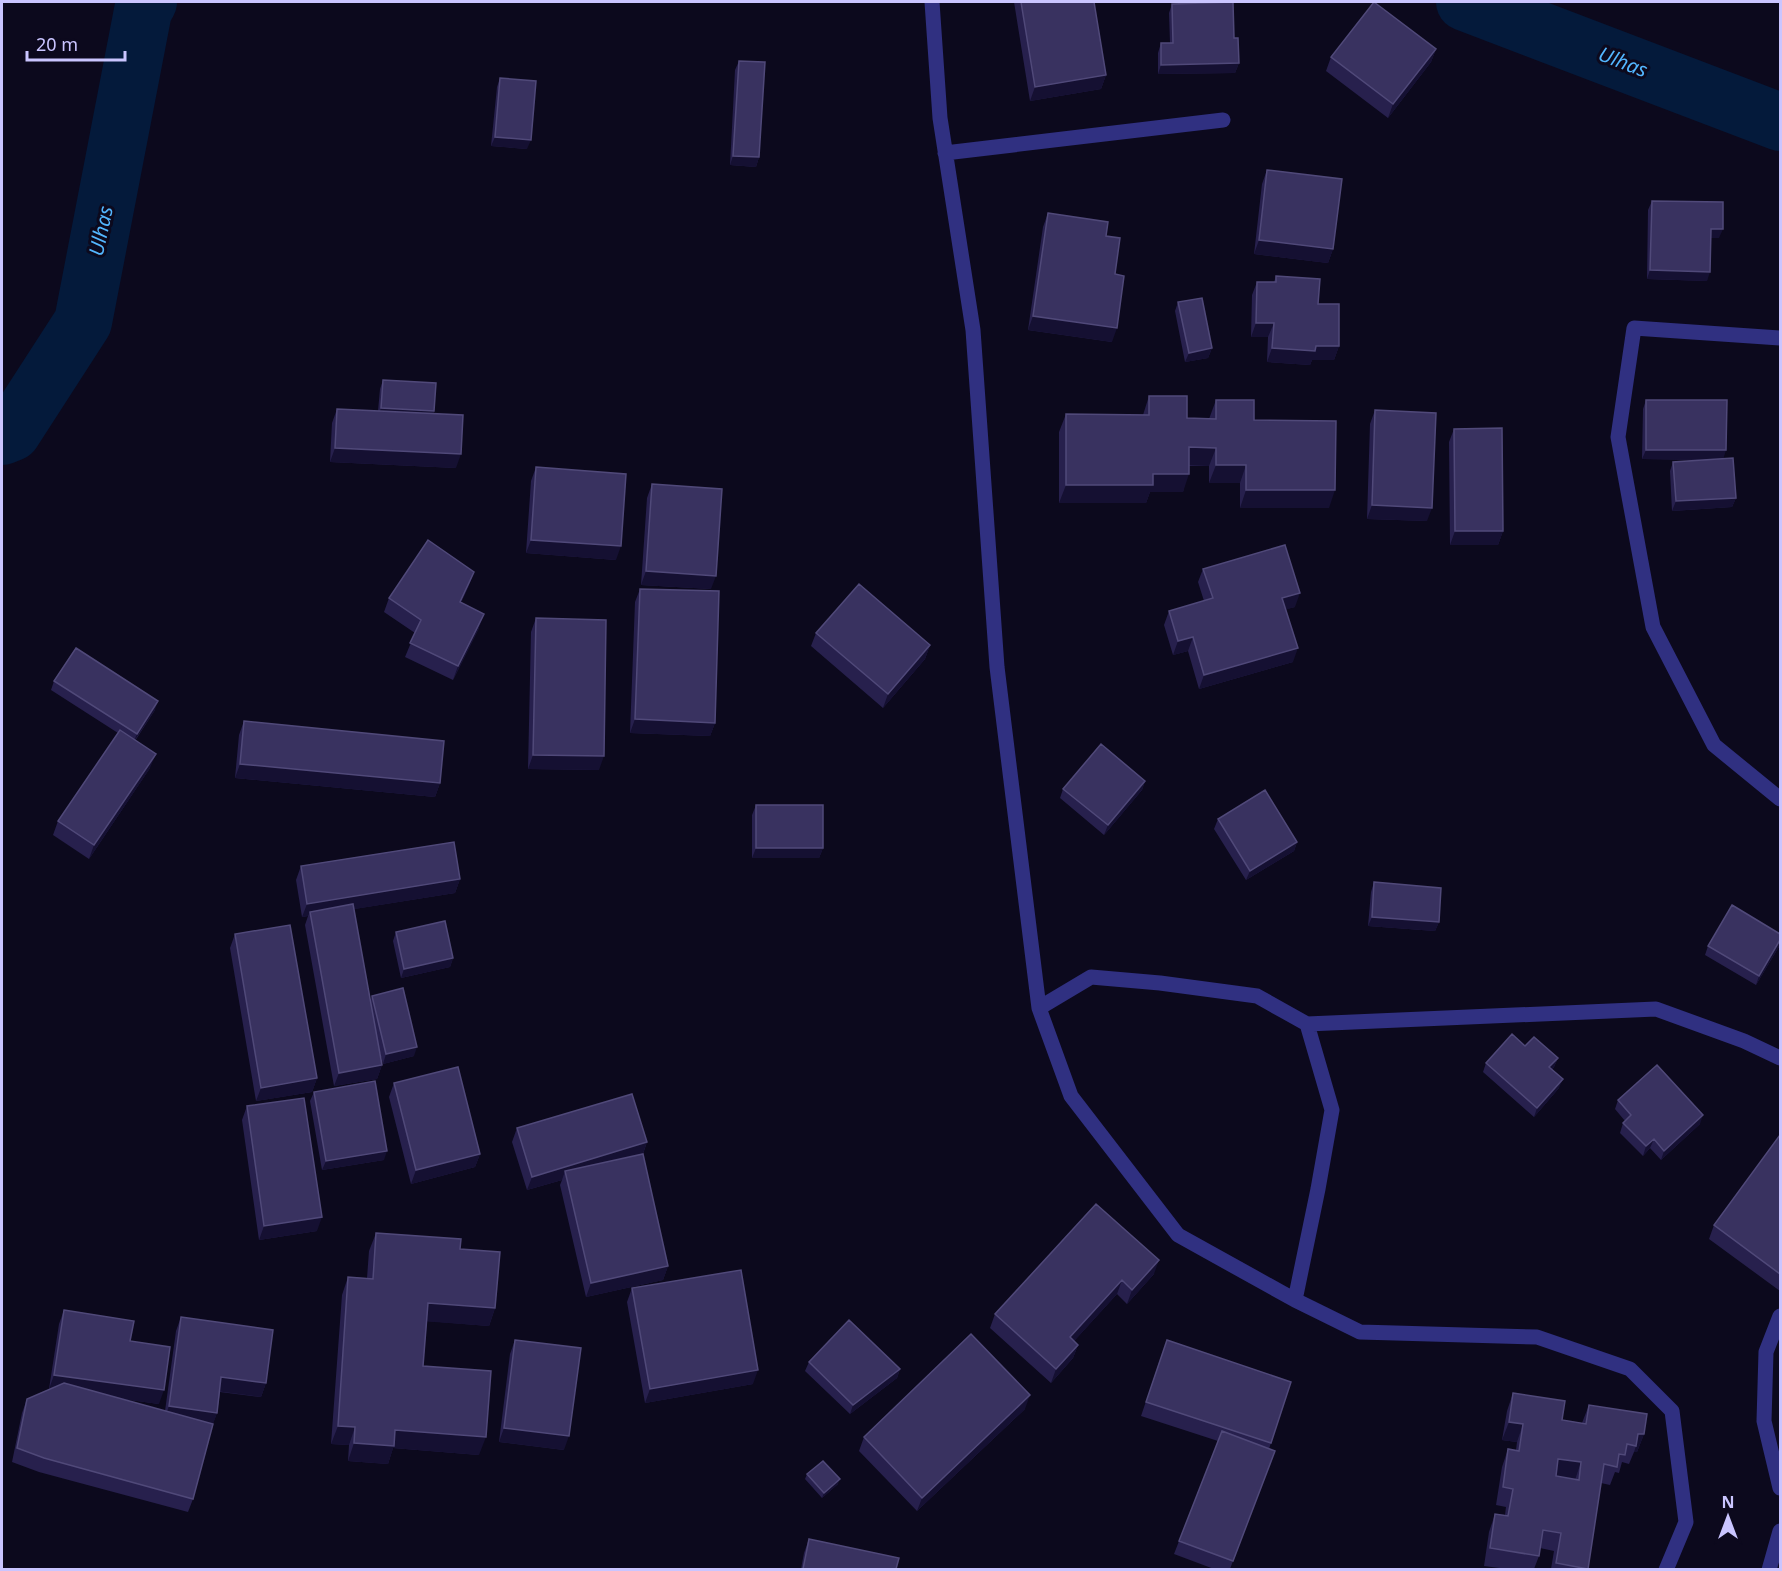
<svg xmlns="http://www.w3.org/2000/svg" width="1782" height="1571" font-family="'Noto Sans',sans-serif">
	<rect width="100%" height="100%" fill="#0c091d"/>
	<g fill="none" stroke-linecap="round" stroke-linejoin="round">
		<path stroke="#041a3b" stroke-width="58" d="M1465,2L1780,122
			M2,436L12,432L83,322L143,11L148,2"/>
		<path stroke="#303081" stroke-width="15" d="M1780,1316L1766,1352L1764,1421L1780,1488
			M1769,1570L1780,1531"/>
		<path stroke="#303081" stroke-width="15" d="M932,2L940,118L973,330L997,667L1039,1008L1071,1096L1178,1235L1295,1300L1360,1332L1537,1337L1630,1369L1672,1411L1686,1522L1666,1570
			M945,153L1223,120
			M1780,338L1634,328L1618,437L1653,627L1714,745L1780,799
			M1039,1008L1091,977L1160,983L1257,996L1307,1024L1332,1110L1318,1189L1295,1300
			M1307,1024L1656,1009L1744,1041L1780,1058"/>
	</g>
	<path fill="#27204d" d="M1014,2H1094L1106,75L1101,89L1030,101Z
		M1172,4L1234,38L1239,63L1235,73L1158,74V53L1161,43H1170L1169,13Z
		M1436,49L1431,62L1388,118L1326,71L1331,57Z
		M739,61L759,157L756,167L730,165L735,70Z
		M500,78L527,149L491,146L497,87Z
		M1267,170L1333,249L1328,263L1254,254L1262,184Z
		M1652,201L1719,238H1711L1707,281L1647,279L1648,210Z
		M1048,213L1106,236L1115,274L1112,342L1028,330L1043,227Z
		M1276,276L1318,304L1339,346L1334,360H1312L1310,365L1267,362L1268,337H1251L1252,295L1257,282H1274Z
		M1178,302L1212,348L1208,358L1185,362L1175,311Z
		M383,380L434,411L433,414L456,468L330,462L332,423L337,409L378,411L380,389Z
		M1149,396L1187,418L1209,419L1216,400L1254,420L1329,508H1240V483H1209V466H1189L1183,492H1150L1146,503H1059V432L1066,414L1143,415Z
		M1646,400L1723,459L1736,498L1732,507L1672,511L1670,471L1673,462L1714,460L1642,459L1643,409Z
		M1375,410L1427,521L1367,519L1370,424Z
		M1454,429L1503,531L1498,545H1450L1449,442Z
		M536,467L616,560L526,553L531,481Z
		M652,484L711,589L641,585L647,498Z
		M1203,569L1295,607L1286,609L1293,662L1199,689L1188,651L1173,655L1164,625L1169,611L1204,601L1198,582Z
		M474,572L461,603L479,628L453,680L405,657L415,633L384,612L389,598Z
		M640,589L715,723L710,736L630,733L635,602Z
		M536,618L599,770L528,769L531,632Z
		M816,633L930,645L925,659L883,708L811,646Z
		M54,681L155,710L135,741L150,768L89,859L53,835L58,821L118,733L51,690Z
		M244,721L440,783L435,797L235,778L239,735Z
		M1145,781L1142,790L1104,835L1060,798L1063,789Z
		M756,805L823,848L819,858H752V815Z
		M1218,819L1297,842L1294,851L1246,880L1214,829Z
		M301,866L460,879L455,893L354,909L370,1001L372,996L414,1056L383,1064L379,1049L382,1065L377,1079L334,1086L305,925L308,916L302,917L296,880Z
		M1374,882L1439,922L1435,931L1368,926L1371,892Z
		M396,932L453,958L450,967L401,978L393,941Z
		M235,934L317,1078L312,1092L256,1101L230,948Z
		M1780,945L1756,985L1705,955L1708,946Z
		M1525,1046L1558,1058L1554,1067L1552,1070L1559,1088L1534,1117L1483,1072L1486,1063Z
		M394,1083L480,1154L475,1167L411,1184L389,1097Z
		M314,1092L384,1160L322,1170L310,1101Z
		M1618,1100L1700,1124L1661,1160L1650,1148L1643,1156L1620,1133L1623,1123L1625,1121L1615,1109Z
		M247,1106L317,1231L259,1240L242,1120Z
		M517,1128L647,1142L643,1154L668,1266L663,1280L586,1297L560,1185L562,1180L527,1190L512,1142Z
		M1780,1135V1291L1709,1239L1714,1225Z
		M1096,1204L1154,1274L1127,1304L1117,1294L1074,1341L1078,1345L1073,1358L1051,1383L990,1328L995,1314Z
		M376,1233L460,1249L495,1308L489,1326L427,1321L423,1366L479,1455L393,1448L388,1464L348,1461L349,1445L331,1444L342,1295L348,1277L367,1278L369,1251Z
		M632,1288L753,1384L645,1403L627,1302Z
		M64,1310L130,1341L159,1404L123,1399L165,1411L176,1331L181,1317L266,1383L261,1397L220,1392L217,1413L213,1423L193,1499L188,1512L39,1472L12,1462L22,1413L27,1399L50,1389H49L59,1324Z
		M515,1340L564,1450L499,1442L510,1354Z
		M1162,1354L1291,1382L1269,1449L1275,1451L1230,1569H1214L1174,1554L1218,1441L1141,1416Z
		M809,1362L900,1369L897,1378L850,1414L805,1371Z
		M1513,1393L1562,1420L1582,1423L1589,1405L1644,1434L1637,1452H1634L1629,1464L1622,1462L1619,1473L1615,1472L1610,1485L1601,1483L1588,1569H1551L1554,1551L1540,1548L1539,1556L1534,1569H1507L1484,1566L1489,1532L1495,1514L1505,1515L1506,1507L1496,1505L1502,1467L1508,1449L1516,1450L1517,1442L1502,1440L1507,1411Z
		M1025,1409L917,1511L859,1451L864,1437Z
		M807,1474L838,1484L822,1498L805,1479Z
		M809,1539L896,1569H801L804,1553Z"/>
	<path fill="#151032" d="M1436,49L1431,62L1388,118L1393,104Z
		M1239,63L1235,73L1158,74L1161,65Z
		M1106,75L1101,89L1030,101L1035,87Z
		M495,137L531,140L527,149L491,146Z
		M733,156L759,157L756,167L730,165Z
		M1711,229H1723L1719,238H1708Z
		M1259,240L1333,249L1328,263L1254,254Z
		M1650,270L1710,272L1707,281L1647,279Z
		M1033,316L1117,328L1112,342L1028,330Z
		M1256,323H1274L1268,337H1251Z
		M1316,346H1339L1334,360H1312L1310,365L1267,362L1272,348Z
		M1212,348L1208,358L1185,362L1189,353Z
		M381,408L434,411L430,420L378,417Z
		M1189,447L1216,448L1209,466L1183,465Z
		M335,448L461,454L456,468L330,462Z
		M1646,450H1726L1723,460L1642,459Z
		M1216,465H1246L1240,483H1209Z
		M1153,474H1189L1183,492H1150L1146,503H1059L1066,485Z
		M1246,490H1335L1329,508H1240Z
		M1736,498L1732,507L1672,511L1676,501Z
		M1372,505L1432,508L1427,521L1367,519Z
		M1455,531H1503L1498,545H1450Z
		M531,540L621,546L616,560L526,553Z
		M646,571L716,576L711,589L641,585Z
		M474,572L469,586L455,616L460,602Z
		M1300,593L1295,607L1277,612L1282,598Z
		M484,614L479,628L453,680L458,666Z
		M1193,637L1188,651L1173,655L1178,641Z
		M930,645L925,659L883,708L888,694Z
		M1298,648L1293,662L1199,689L1204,675Z
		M158,701L155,710L133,743L137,734Z
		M635,719L715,723L710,736L630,733Z
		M156,754L150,768L89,859L94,845Z
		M533,755L604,756L599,770L528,769Z
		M240,764L440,783L435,797L235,778Z
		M1145,781L1142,790L1104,835L1108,825Z
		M1297,842L1294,851L1246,880L1250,871Z
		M756,848H823L819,858H752Z
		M460,879L455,893L311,916L310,912L308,916L302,917L307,904Z
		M1372,917L1439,922L1435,931L1368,926Z
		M1780,940V945L1756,985L1759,976Z
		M453,958L450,967L401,978L404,969Z
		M417,1047L414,1056L383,1064L386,1054Z
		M1558,1058L1554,1067L1546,1077L1549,1067Z
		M382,1065L377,1079L334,1086L339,1073Z
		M317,1078L312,1092L256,1101L261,1088Z
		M1563,1079L1559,1088L1534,1117L1537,1108Z
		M1703,1115L1700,1124L1661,1160L1664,1151Z
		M1654,1139L1650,1148L1643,1156L1646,1146Z
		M647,1142L642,1156L565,1171L562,1180L527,1190L532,1177Z
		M387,1151L384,1160L322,1170L326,1161Z
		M480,1154L475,1167L411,1184L416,1170Z
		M322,1217L317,1231L259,1240L264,1226Z
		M1159,1260L1154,1274L1127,1304L1132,1290Z
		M668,1266L663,1280L586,1297L591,1283Z
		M1122,1280L1117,1294L1065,1351L1070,1337Z
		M428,1303L495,1308L489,1326L421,1321Z
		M1078,1345L1073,1358L1051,1383L1056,1369Z
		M900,1369L897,1378L850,1414L853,1405Z
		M758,1370L753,1384L645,1403L650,1389Z
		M54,1375L164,1390L159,1404L49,1389Z
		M221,1377L266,1383L261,1397L216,1391Z
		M1030,1395L1025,1409L917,1511L922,1498Z
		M169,1406L217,1413L212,1427L164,1420Z
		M1509,1422L1523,1424L1517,1442L1502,1440Z
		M338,1426L355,1427L349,1445L331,1444Z
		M504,1428L569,1436L564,1450L499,1442Z
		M395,1430L486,1437L479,1455L393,1448L388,1464L348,1461L354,1443Z
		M1638,1434H1644L1637,1452H1634L1636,1446Z
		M1558,1459L1581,1462L1575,1480L1552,1477Z
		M840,1479L838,1484L822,1498L824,1493Z"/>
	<path fill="#393260" stroke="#504979" stroke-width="1.5" fill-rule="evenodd" d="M1021,2H1094L1106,75L1035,87Z
		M1233,2L1234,38H1238L1239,63L1161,65V43H1173L1172,4Z
		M1374,2L1436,49L1393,104L1331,57Z
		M739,61L765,62L759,157L733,156Z
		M500,78L536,81L531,140L495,137Z
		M1267,170L1342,179L1333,249L1259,240Z
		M1652,201L1723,202V229H1711L1710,272L1650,270Z
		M1048,213L1108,222L1106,236L1120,238L1115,274L1124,276L1117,328L1033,316Z
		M1276,276L1320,279L1318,304H1339V346H1316L1315,351L1272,348L1274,323H1256L1257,282H1276Z
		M1202,298L1212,348L1189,353L1178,302Z
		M383,380L436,383L434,411L381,408Z
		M1149,396H1187V418L1216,419V400H1254V420L1336,421L1335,490H1246V465H1216V448L1189,447V474H1153V485H1066V414L1149,415Z
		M1646,400H1727L1726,450H1646Z
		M337,409L463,415L461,454L335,448Z
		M1375,410L1436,413L1432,508L1372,505Z
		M1502,428L1503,531H1455L1454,429Z
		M1733,458L1736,498L1676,501L1673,462Z
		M536,467L626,474L621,546L531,540Z
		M652,484L722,489L716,576L646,571Z
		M428,540L474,572L460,602L484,614L458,666L410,643L421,620L389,598Z
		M1285,545L1300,593L1282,598L1298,648L1204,675L1193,637L1178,641L1169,611L1213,598L1203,569Z
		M859,584L930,645L888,694L816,633Z
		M640,589L719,591L715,723L635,719Z
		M536,618L606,620L604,756L533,755Z
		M76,648L158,701L137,734L54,681Z
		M244,721L444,741L440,783L240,764Z
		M120,730L156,754L94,845L58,821Z
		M1101,744L1145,781L1108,825L1063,789Z
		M1265,790L1297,842L1250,871L1218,819Z
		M756,805H823V848H756Z
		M454,842L460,879L307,904L301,866Z
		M1374,882L1441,888L1439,922L1372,917Z
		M353,904L382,1065L339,1073L310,912Z
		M1732,905L1780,934V940L1759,976L1708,946Z
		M445,921L453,958L404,969L396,932Z
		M290,925L317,1078L261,1088L235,934Z
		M403,988L417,1047L386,1054L372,996Z
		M1512,1034L1525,1046L1534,1037L1558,1058L1549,1067L1563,1079L1537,1108L1486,1063Z
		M1657,1065L1703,1115L1664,1151L1654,1139L1646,1146L1623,1123L1631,1115L1618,1100Z
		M458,1067L480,1154L416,1170L394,1083Z
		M375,1081L387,1151L326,1161L314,1092Z
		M632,1094L647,1142L532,1177L517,1128Z
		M304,1098L322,1217L264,1226L247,1106Z
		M1780,1135V1274L1714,1225Z
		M643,1154L668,1266L591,1283L565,1171Z
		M1096,1204L1159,1260L1132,1290L1122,1280L1070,1337L1078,1345L1056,1369L995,1314Z
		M376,1233L461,1239L460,1249L500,1252L495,1308L428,1303L423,1366L491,1371L486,1437L395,1430L394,1446L354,1443L355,1427L338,1426L348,1277L373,1279Z
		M741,1270L758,1370L650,1389L632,1288Z
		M64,1310L134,1321L130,1341L170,1347L164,1390L54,1375Z
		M181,1317L273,1330L266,1383L221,1377L217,1413L169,1406Z
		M849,1320L900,1369L853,1405L809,1362Z
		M971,1334L1030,1395L922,1498L864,1437Z
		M515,1340L581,1348L569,1436L504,1428Z
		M1167,1340L1291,1382L1271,1443L1146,1402Z
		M64,1383L213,1424L193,1499L44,1458L17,1448L27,1399Z
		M1513,1393L1565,1401L1562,1420L1586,1424L1589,1405L1647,1414L1644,1434H1638L1636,1446L1627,1444L1625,1455L1619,1454L1617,1467L1604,1464L1588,1569L1556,1563L1561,1533L1543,1530L1539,1556L1490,1548L1495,1514L1508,1516L1513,1489L1503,1487L1508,1449L1519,1451L1523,1424L1509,1422ZM1558,1459L1581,1462L1579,1480L1556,1476Z
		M1222,1431L1275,1451L1233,1561L1179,1541Z
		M823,1461L840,1479L824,1493L807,1474Z
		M809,1539L899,1558L896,1569H803Z"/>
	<g text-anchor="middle" stroke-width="6" stroke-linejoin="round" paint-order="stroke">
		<g font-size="20" font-style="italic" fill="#53b6ff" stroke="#0c091d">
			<text transform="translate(1623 62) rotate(21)" y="7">Ulhas</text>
			<text transform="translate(101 231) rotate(-78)" y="7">Ulhas</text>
		</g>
	</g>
	<rect width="1782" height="1571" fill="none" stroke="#cac5ff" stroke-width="6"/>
	<g transform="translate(1728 1517)" stroke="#0c091d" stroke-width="4.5" paint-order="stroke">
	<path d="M0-4.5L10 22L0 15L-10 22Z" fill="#cac5ff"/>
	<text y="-9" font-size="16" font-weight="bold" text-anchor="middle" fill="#cac5ff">N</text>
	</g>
	<path d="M27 51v9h98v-9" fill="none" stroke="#cac5ff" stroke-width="3"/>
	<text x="36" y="51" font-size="18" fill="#cac5ff" stroke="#0c091d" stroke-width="4.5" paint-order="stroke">20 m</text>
</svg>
